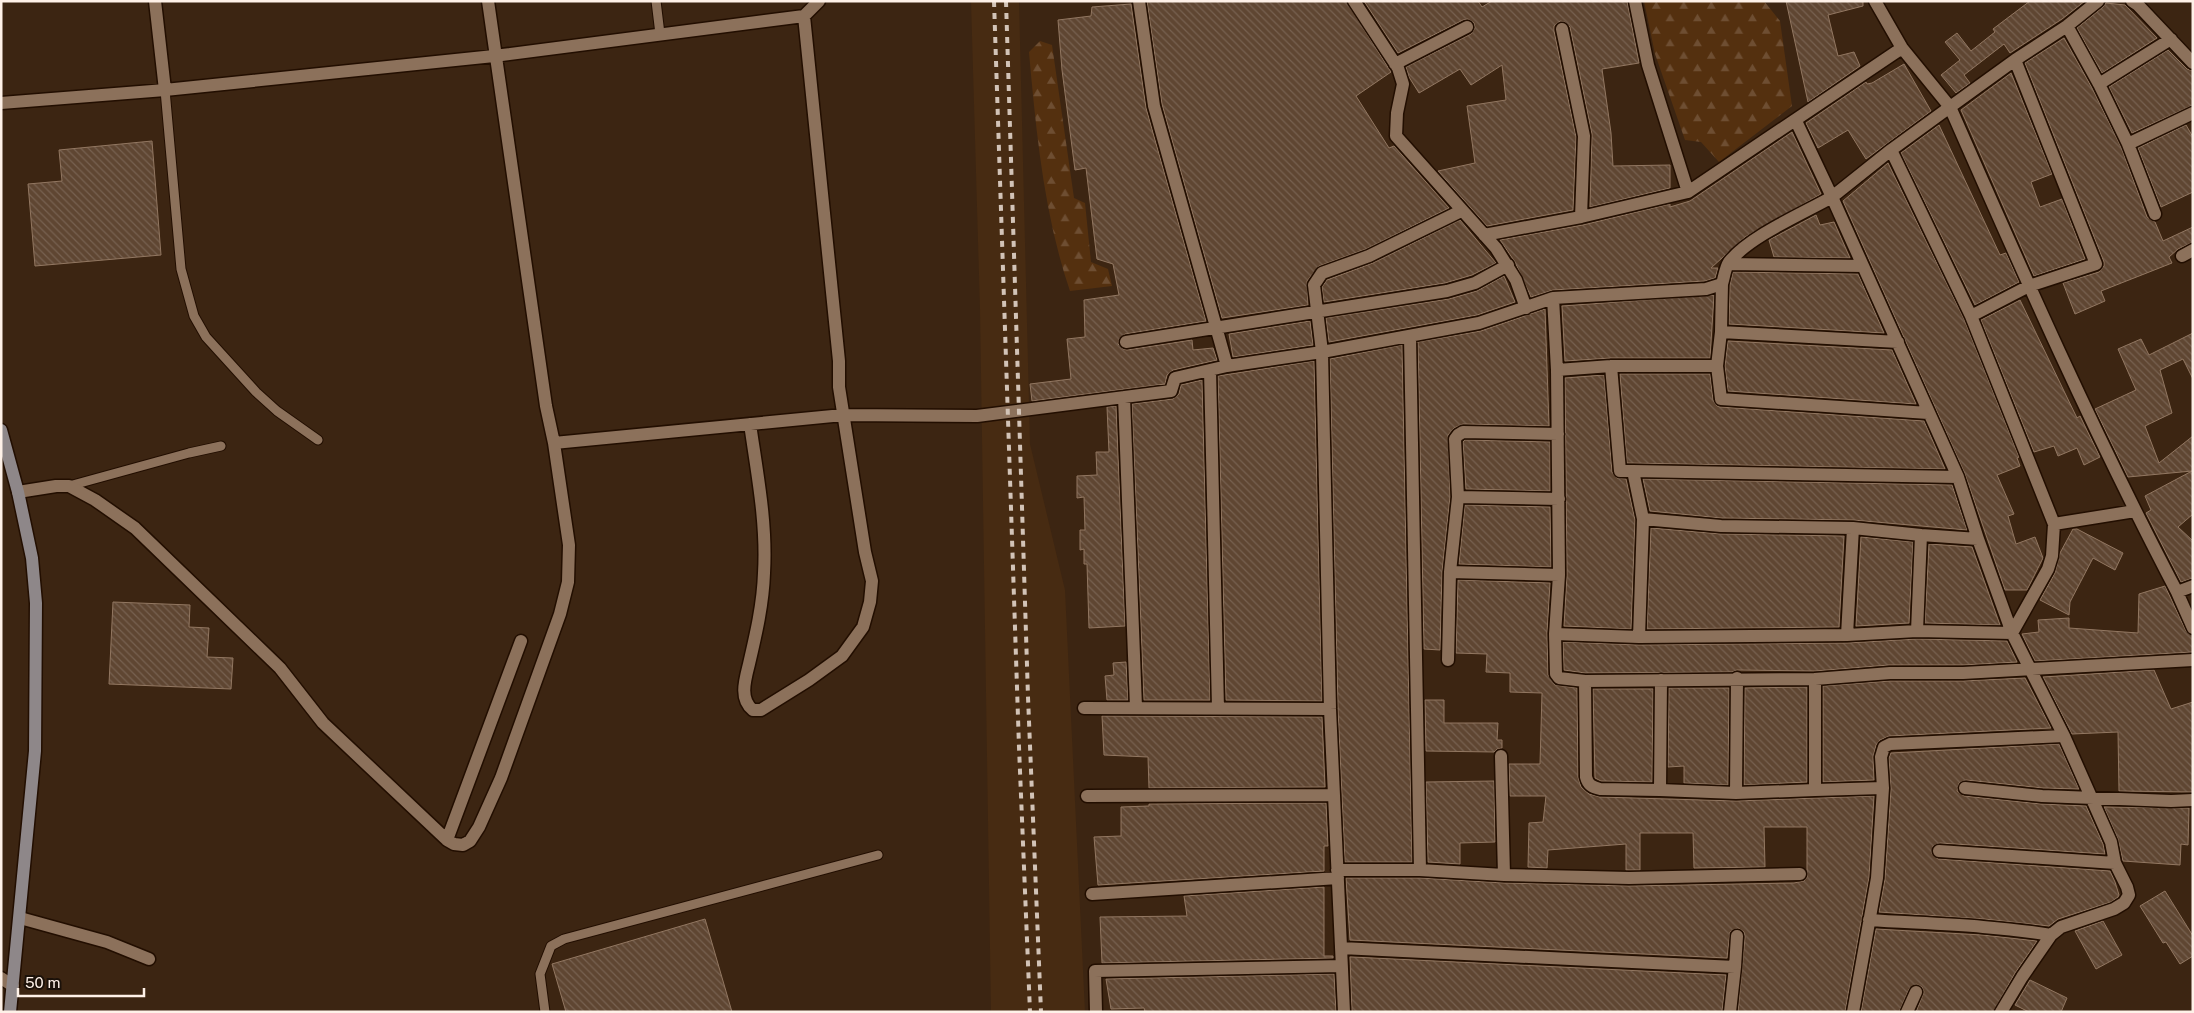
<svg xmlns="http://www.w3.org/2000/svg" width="2194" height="1013" font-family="'Public Sans',sans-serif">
	<defs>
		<pattern id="forest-firs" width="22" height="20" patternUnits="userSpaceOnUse" patternTransform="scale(1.25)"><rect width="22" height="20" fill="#54300f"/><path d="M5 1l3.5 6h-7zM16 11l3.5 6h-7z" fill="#6e4e32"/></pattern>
		<pattern id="building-back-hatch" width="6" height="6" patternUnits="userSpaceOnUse" patternTransform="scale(1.25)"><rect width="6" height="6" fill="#5f4632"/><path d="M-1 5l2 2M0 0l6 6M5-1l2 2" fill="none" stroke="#776150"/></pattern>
	</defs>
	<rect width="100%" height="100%" fill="#3c2512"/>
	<path fill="#472b12" d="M971,1H1019L1030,444L1065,590L1085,1012H991L980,309Z"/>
	<path fill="url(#forest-firs)" d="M1644,1H1764L1780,21L1792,106L1719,162L1701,142L1685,140L1655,54Z
		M1040,41L1052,45L1074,198L1085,203L1091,262L1108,269L1112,286L1070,291C1044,215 1036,131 1029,52Z"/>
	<path fill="url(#building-back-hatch)" stroke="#927761" d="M1147,1H1346L1391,72L1356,96L1389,148L1394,146L1449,208L1366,249L1319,266L1307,281L1308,305L1222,318L1162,104Z
		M1364,1H1478L1482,7L1492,1H1627L1639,63L1602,69L1611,133L1613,166L1670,165V188L1590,207L1592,134L1570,27L1565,22L1560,21L1554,26V31L1576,137L1573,210L1487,226L1438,171L1475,163L1467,106L1506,100L1502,65L1471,85L1460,69L1419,93L1409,77L1406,67L1471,34L1475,28L1474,23L1468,19L1463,20L1398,53Z
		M1786,1H1863V6L1828,15L1838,56L1854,52L1860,66L1808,102Z
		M2030,1H2085L2062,19L2010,53L2004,44L1964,75L1970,83L1956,93L1941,75L1960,60L1945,42L1957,33L1971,51L1995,32L1993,29Z
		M2106,3L2125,5L2157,38L2102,73L2077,28L2103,7Z
		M1131,4L1146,108L1206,321L1125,334L1119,339L1118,344L1123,349L1127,350L1192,340L1193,350L1213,348L1217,360L1173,370L1167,375L1165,384L1032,401L1030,384L1071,379L1067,339L1085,337L1084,300L1119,295L1113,264L1097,259L1086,168L1075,170L1062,70L1058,20L1091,16L1092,7Z
		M2064,38L2092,88L2121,147L2147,217L2155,222L2163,241L2193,227V242L2178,249L2169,257L2172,263L2101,291L2105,301L2075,314L2063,283L2099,272L2104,266V262L2025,63Z
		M2168,50L2187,69L2193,71V105L2132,133L2109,87Z
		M1904,64L1931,111L1866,159L1848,130L1818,148L1806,123L1866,82L1867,84L1872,83Z
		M2011,73L2052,174L2031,182L2040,207L2062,199L2085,259L2034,276L1961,110Z
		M1939,125L2000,255L2006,253L2019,282L1975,305L1901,153Z
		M2186,125L2193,137V192L2161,207L2138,148Z
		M1792,132L1821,194L1745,237L1711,268H1718L1715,278L1705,281L1553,290L1531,297L1515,262L1500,240L1583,225L1670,204V207L1690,201Z
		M152,141L161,255L35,266L28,184L62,181L59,150Z
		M1888,163L1964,319L2019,457L2017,458L2020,466L1997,475L2014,514L2008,516L2016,544L2035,537L2043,558L2027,590H2005L1965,474L1843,201Z
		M1816,215L1820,225L1834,222L1850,258L1774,257L1769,240Z
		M1460,220L1496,263L1472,275L1445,283L1324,302L1322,287L1327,280L1373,263Z
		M1733,272L1858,274L1884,333L1729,324L1730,285Z
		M1504,276L1515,302L1477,315L1329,342L1326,318L1449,299L1477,291Z
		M1714,295L1710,358H1611L1565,361L1562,306Z
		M2020,300L2077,418L2080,416L2100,457L2084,465L2077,448L2058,456L2054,446L2034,452L1981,320Z
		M1545,309L1549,426L1463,424L1454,428L1448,435L1450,497L1442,572L1440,650L1424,649L1418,342L1481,331Z
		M1310,321L1313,345L1233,357L1229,334Z
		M2193,333V379L2183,359L2160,370L2172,413L2145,426L2159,463L2193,436V514L2178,527L2193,541V578L2181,582L2146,513L2151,510L2145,496L2192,471L2128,477L2095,409L2136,390L2118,349L2141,339L2149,355Z
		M1728,341L1892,350L1916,404L1728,391L1725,366Z
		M1402,345L1412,862H1345L1338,709L1330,359Z
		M1314,361L1322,701L1226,700L1218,376Z
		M1620,374H1710L1713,400L1717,406L1720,407L1924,421L1945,469L1627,463Z
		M1604,375L1612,472L1617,478L1626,479L1635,520L1631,629L1564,626L1567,575L1565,378Z
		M1202,380L1210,700H1144L1132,404L1173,399L1179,394L1181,385Z
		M1116,406L1125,626L1089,628L1087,564H1084V549L1080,550V530H1085L1084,497L1077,498V476L1097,475L1096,452H1109L1107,407Z
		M1465,440L1550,442V491L1466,489L1463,442Z
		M1643,479L1952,485L1967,530L1853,520L1721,518L1650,511Z
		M1465,505L1550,507L1551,567L1459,564Z
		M1651,528L1721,534L1844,536L1839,627L1647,629Z
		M2073,529H2077L2123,553L2115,570L2093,558L2070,602L2069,615L2040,600L2055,573L2060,553Z
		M1861,537L1913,542L1909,623L1856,626Z
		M1929,544L1972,547L2000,625L1925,623Z
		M1458,580L1550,583L1547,633L1548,675L1555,685L1577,688L1578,777L1581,787L1589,794L1600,797L1736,801L1874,796L1869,877L1845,1012H1738L1745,937L1744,932L1738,928L1730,932L1727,958L1350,940L1346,878H1420L1504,883L1629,886L1794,883L1804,881L1807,877V827H1764L1765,867L1694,868L1693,833H1640V870H1626V844L1548,850L1547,868L1528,867L1529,823L1543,822L1546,796H1510L1509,764H1540L1542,693L1510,692V673L1486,672L1487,654L1456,653Z
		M2165,586L2186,631L2193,636V652L2035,661L2022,634L2039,632L2038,620L2069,618V628L2138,633L2139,594Z
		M113,602L190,605L189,627L209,628L207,657L233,658L231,689L109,684Z
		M1917,639L2007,641L2017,662L1963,665H1889L1815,671L1737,670L1732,672L1585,673L1564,670L1563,642L1639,645L1847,643Z
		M1126,662L1128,700H1107L1105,676L1114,675L1113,663Z
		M2154,670L2171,709L2193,702V792L2119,791L2118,732L2072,734L2043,677Z
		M2025,678L2051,728L1889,736L1880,740L1876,745L1873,757L1874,780L1823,782V686L1890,681H1963Z
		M1807,687V782L1744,785L1745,688Z
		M1669,688H1729L1728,785L1684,783V766L1668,767Z
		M1593,689H1653L1652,782L1601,781L1595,778Z
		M1425,700H1444V723H1498L1497,740H1502V748L1497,749L1494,752L1426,751Z
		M1102,716L1322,717L1325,787L1149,788L1148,757L1104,755Z
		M2059,744L2079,789L2043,788L1966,780L1959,783L1957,791L1964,796L2041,804L2086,806L2103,844L2105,854L1940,843L1933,846L1932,854L1938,859L2110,871L2115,882L2119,895L2118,897L2111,902L2058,919L2049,926L1984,919L1879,912L1885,879L1891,789L1889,758L1891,753Z
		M1494,781L1495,842L1460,843V864L1428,862L1426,782Z
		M1326,803L1328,846H1324V871L1098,885L1094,837L1121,836V807L1149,806V804Z
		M2104,807L2189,808L2188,845L2181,844L2180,865L2123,861L2118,839Z
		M1324,887V956H1333V958L1102,963L1100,917L1187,916L1184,896Z
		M2165,891L2193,936V956L2180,964L2166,942L2163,943L2140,906Z
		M705,919L732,1012H566L552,964Z
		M2103,921L2122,955L2096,969L2075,931Z
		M1876,929L1982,935L2037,941L2015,973L1993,1012H1916L1924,992L1922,987L1916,984L1909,989L1899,1012H1861Z
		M1350,957H1352L1726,975L1722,1012H1352Z
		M1334,974L1336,1012H1145L1144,1008L1111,1009L1106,979Z
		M2030,980L2067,998L2061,1012H2029L2015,1005Z"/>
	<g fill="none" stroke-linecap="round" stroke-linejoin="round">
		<g stroke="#220e00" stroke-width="11">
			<path id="lane" d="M656,1L660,34
				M165,90L181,269L194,316L206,337L256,392L277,411L318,440
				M69,486L189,453L221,446
				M545,1012L540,974L551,946L564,939L878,855"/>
		</g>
		<g stroke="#220e00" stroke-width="15">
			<path id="street" d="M155,1L165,90
				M488,1L546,406L554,443L843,415L977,416L1171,391L1175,378L1227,366L1322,352L1330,709L1344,1012
				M1139,1L1154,106L1227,366
				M1354,1L1398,68L1403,84L1397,113L1396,136L1496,248L1516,280L1526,308
				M1635,1L1648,65L1688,192
				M1875,1L1902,48
				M2132,1L2138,5L2193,63
				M2067,26L2099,84
				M1562,29L1584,136L1581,217L1688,192L1902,48L1950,107L1891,150L1832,197L1958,477L1978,539L2012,633L2064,736L2111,842L2115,863L2127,887L2129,895L2124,903L2114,909L2061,927L2051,935L2022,977L2001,1012
				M2171,39L2099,84L2128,144L2193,113
				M2015,60L1950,107C2022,271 2094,434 2177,592
				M1395,64L1467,27
				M1,103L165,90L494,56L804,16
				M2128,144L2155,214
				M1891,150L1971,316L2029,286L2096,264L2015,60L2067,26L2098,1
				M1461,211L1369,256L1322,273L1314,285L1322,352L1479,323L1553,298L1557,370
				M1484,235L1581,217
				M2182,256L2193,250
				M1728,264L1862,266
				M1553,298L1706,289L1722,284C1724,278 1725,268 1729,262C1750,236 1802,214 1832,197L1796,121
				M1721,332L1898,342
				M1126,342L1447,291L1475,283L1508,265
				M1611,366L1620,471H1633L1643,519
				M1717,366L1721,332L1722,284
				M1210,370L1218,708
				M1124,397L1136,707
				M1928,413L1721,399L1717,366H1611L1557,370L1559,575L1555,634L1639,637L1847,635L1917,631L2012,633L2048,569L2052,556L2054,524L1971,316
				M750,424C757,473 767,523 764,573C763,604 756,634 749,664C745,680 739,699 753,710H761L809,680L842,656L863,627L870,602L872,581L865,552L839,387V361L804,16L819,1
				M1633,471L1958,477
				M18,492L56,486H69L95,500L135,528L280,668L323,723L447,840L454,844L463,845L470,841L479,827L501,778L560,614L568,582L569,545L554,443
				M1458,497L1559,499
				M2054,524L2135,511
				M1921,535L1978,539
				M1450,572L1559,575
				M2193,586L2177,592L2193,628
				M1555,634L1556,674L1559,678L1585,681L1586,777C1588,785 1592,787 1600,789L1660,790L1661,680
				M1847,635L1853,528
				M1639,637L1643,519L1721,526L1853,528L1921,535L1917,631
				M1448,660L1450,572L1458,497L1455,439L1458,435L1463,432L1558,434
				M1815,679L1890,673H1963L2193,660
				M1585,681L1815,679V790L1883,788L1877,878L1853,1012
				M1084,708L1330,709
				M1883,788L1881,757L1884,747L1890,744L2064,736
				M1965,788L2042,796L2171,801L2193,800
				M1660,790L1736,793L1815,790
				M1736,793L1737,678
				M1087,796L1333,795
				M447,840L521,641
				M1939,851L2115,863
				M1337,870H1420L1410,337
				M1420,870L1504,875L1501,756
				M1504,875L1629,878L1800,874
				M1092,894L1338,878
				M20,918L107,942L149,959
				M1869,920C1930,924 1991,925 2051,935
				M1341,948L1735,967L1730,1012
				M1735,967L1737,936
				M1,978L13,986
				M1096,1012L1095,971L1342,966
				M1907,1012L1916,992"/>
		</g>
		<g stroke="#220e00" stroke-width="15">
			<path id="secondary" d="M1,430L18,492L32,558L36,603L35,751L10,1012"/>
		</g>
		<use href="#lane" stroke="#8c715b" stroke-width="9"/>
		<use href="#street" stroke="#8c715b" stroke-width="12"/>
		<use href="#secondary" stroke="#8e8789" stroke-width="12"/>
		<path stroke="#d2c3b7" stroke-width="4" stroke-dasharray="6 6" stroke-linecap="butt" d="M994,1L1019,747L1030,1012
			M1006,1L1028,697L1041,1012"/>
	</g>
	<rect width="2194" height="1013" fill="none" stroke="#fef1e8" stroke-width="5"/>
	<path d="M18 988v8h126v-8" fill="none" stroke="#fef1e8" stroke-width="2.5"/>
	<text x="25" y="988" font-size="15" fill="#fef1e8" stroke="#1b1109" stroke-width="4" paint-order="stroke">50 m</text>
</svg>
